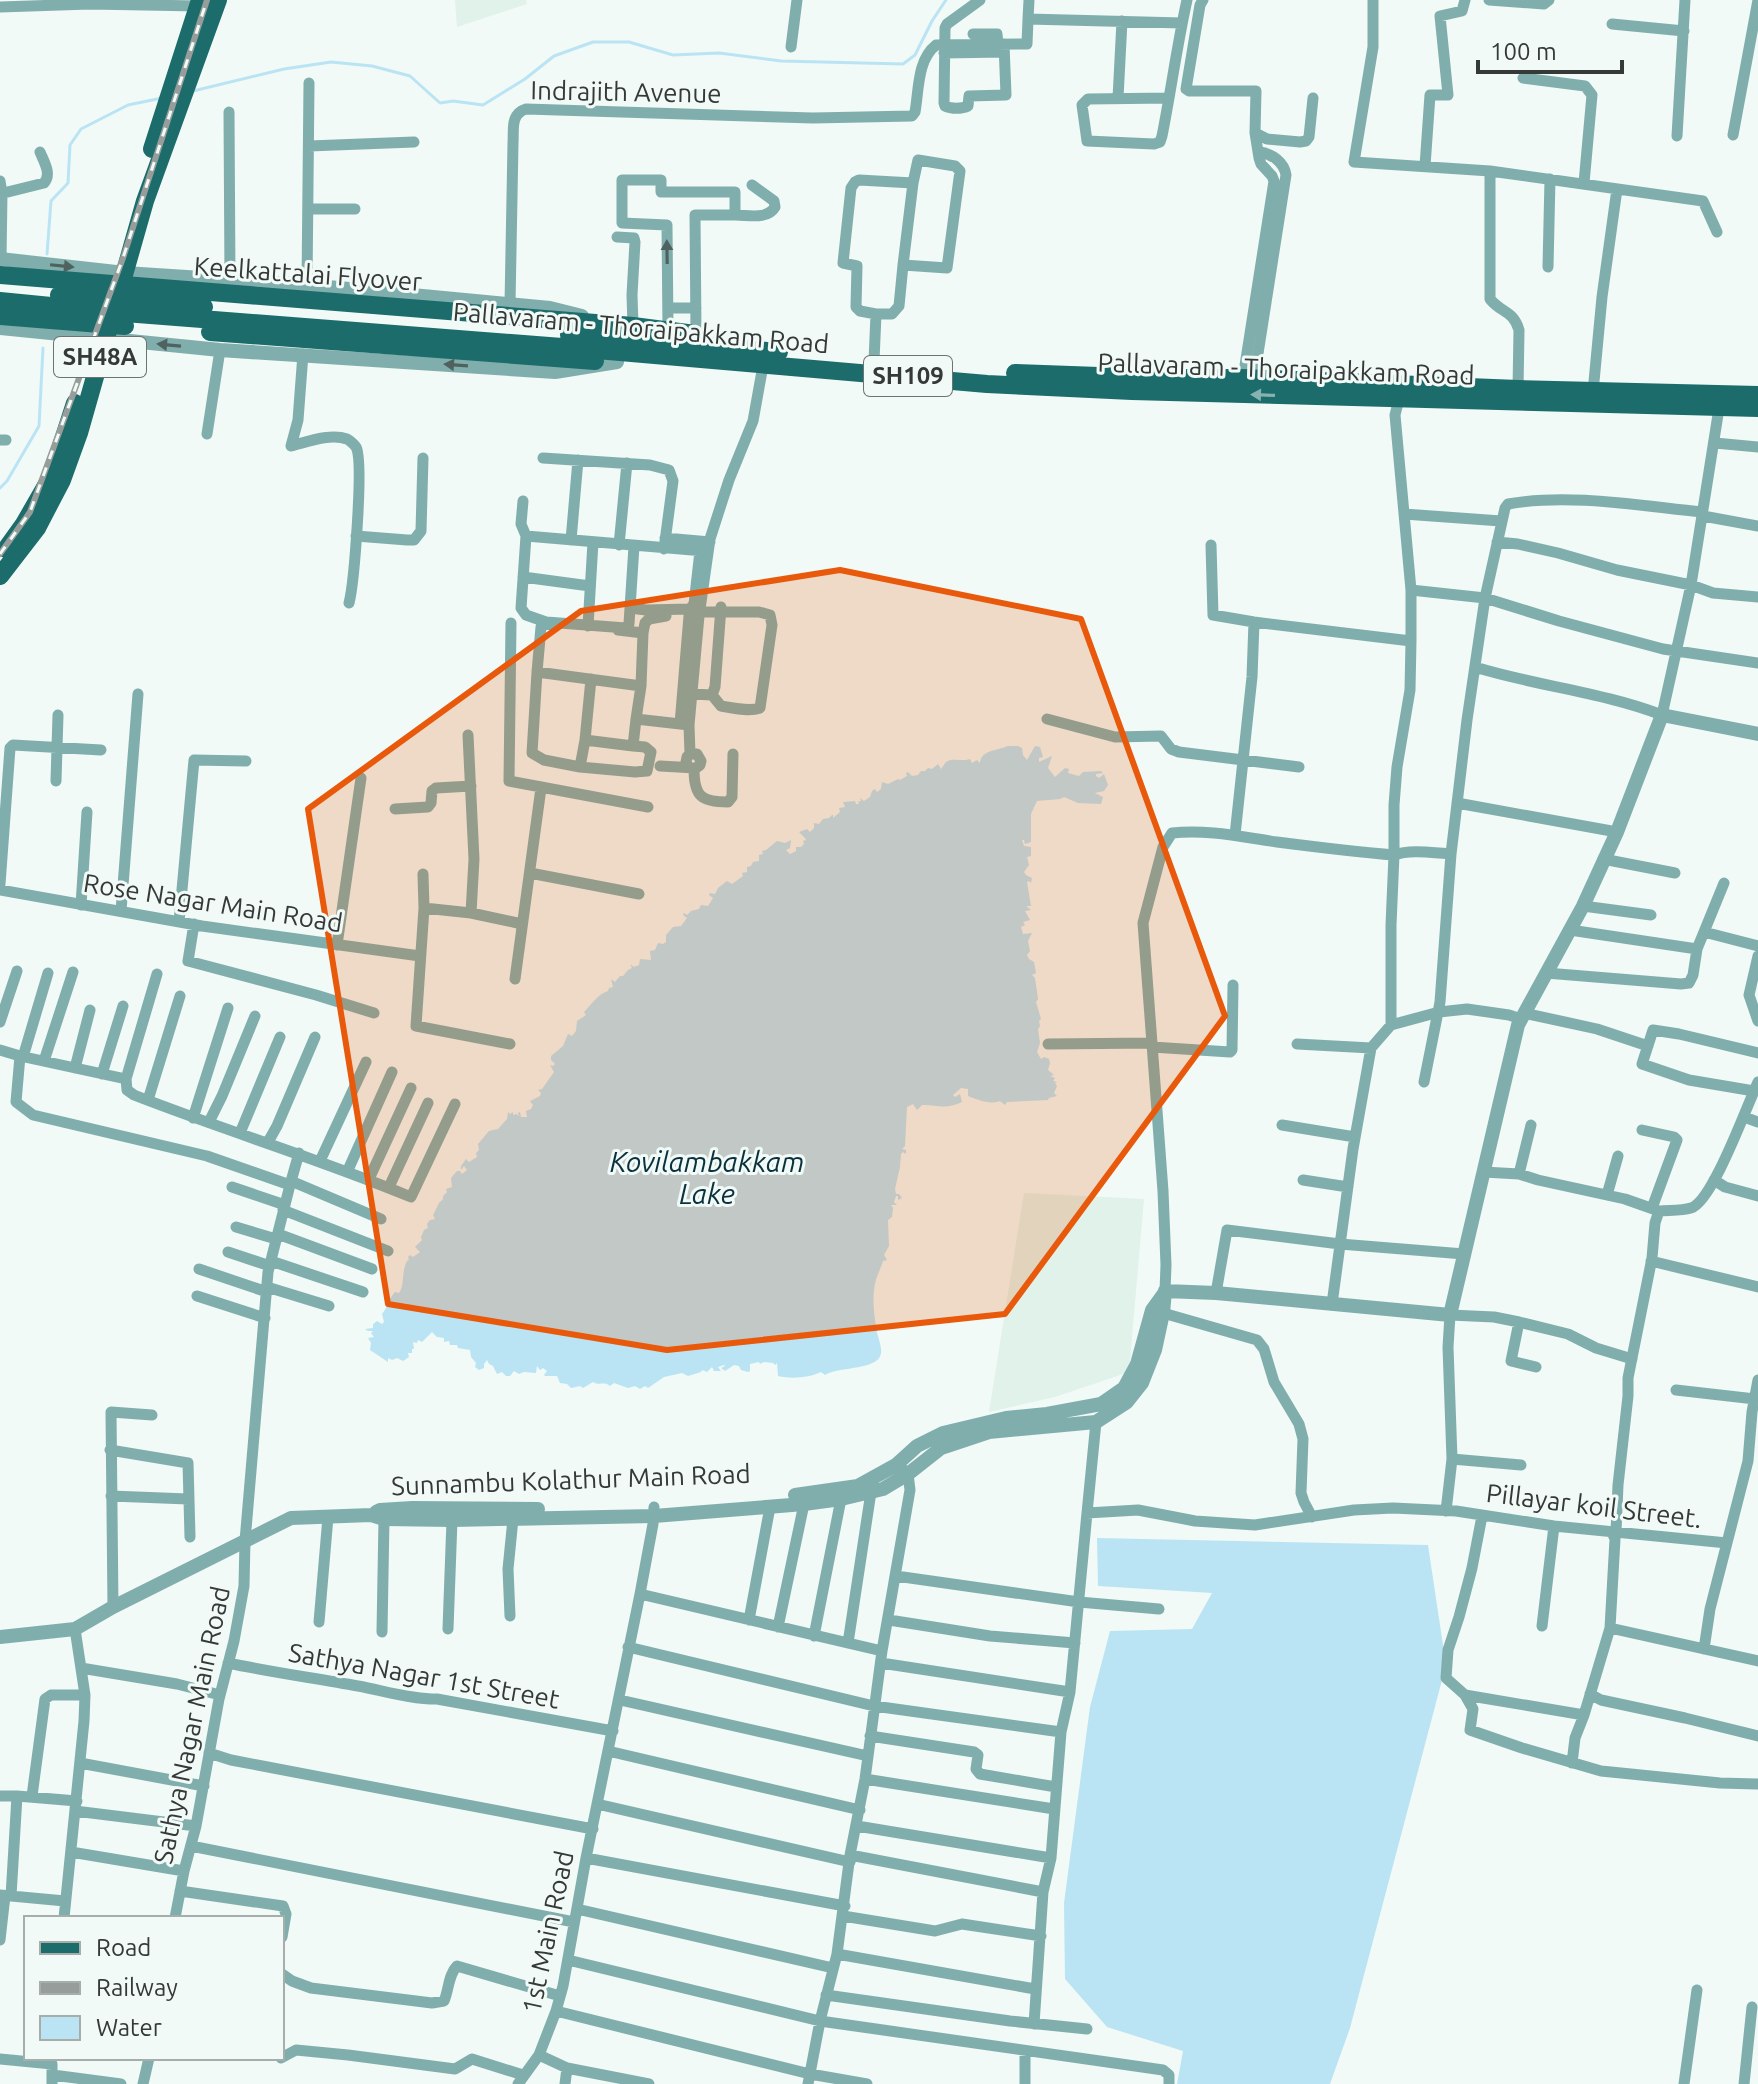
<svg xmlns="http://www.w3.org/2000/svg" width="1758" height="2084" font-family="Ubuntu,sans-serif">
	<rect width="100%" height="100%" fill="#f1faf6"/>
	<path fill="#e0f2e9" d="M455,0H526L527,4L457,27Z
		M1024,1193L1144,1199L1129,1372L1055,1397L989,1412Z"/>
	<path fill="#bae4f4" d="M1008,746H1018L1022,748L1023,755L1027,760L1035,746L1040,747L1043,757L1039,758V762L1052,756L1048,768L1055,777L1065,768L1069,769L1068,773L1079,776L1083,772L1101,771L1103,773L1096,774V776L1099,778L1104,774L1108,785L1104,791L1095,793L1103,797L1101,804L1078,803L1064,797L1060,799L1037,801L1031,814V842L1025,844L1024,840H1022L1024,846L1031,847V856L1027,857L1029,865L1024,872L1026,875L1032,878L1031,883L1029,881L1027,882L1031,906H1026L1031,910L1025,911L1030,920L1023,922L1025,925L1021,927L1023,934L1032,933L1028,941L1030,951L1027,955L1029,959L1034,962L1036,973L1032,975L1035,978L1038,999L1036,1002L1041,1019L1039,1021L1040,1026L1038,1029L1040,1043L1037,1052L1041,1059L1044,1057L1049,1059L1050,1063L1048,1070L1054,1075L1050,1076L1055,1078L1053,1081L1057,1082L1055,1083L1057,1086L1054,1093L1057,1096L1049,1098L1048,1100L1007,1102L1005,1105L1000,1101C990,1105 978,1100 968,1096V1089L961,1088L953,1095L955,1097L960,1094L962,1102C944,1110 940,1105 922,1105L917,1110L913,1104L907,1107L905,1146L902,1149L906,1150V1154L903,1152L901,1154L900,1167L895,1189L896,1194H899L902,1198L898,1200V1196H896L894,1202L897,1205H891L893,1208L892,1217L888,1220L889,1246L884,1255L887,1260L883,1261C881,1269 876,1276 875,1284C872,1299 874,1312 876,1327C877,1338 887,1354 876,1361C863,1370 839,1367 825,1375L821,1372C809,1378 791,1379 778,1376L777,1363L775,1365L773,1363L764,1362L760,1364L759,1362L750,1364V1371L748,1372L741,1370L739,1366L734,1365L725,1371L721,1368L725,1366L724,1365L718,1367L721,1371H714L712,1367L707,1372L702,1370L701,1372L688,1376L682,1373L664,1377L648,1388L645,1386L640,1389L635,1386L628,1388L614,1383L610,1386C605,1381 599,1386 593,1382L583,1388L580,1386L571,1388L567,1384L560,1383L557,1376H545L544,1375L547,1371L543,1368L540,1370L537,1366L536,1373L524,1372L519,1374L514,1371L510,1376H506L502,1372L497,1374L493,1366L489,1364L487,1360L484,1364V1368L479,1370L475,1367L476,1363L471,1357L470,1350L458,1348L457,1345H450L449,1341L444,1342V1338L437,1337L432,1332L422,1342L418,1340L417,1343L413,1342L414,1349H412V1353H408L409,1357L403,1361L397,1358L392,1360L388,1358V1362L370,1350L371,1343L368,1338L374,1337L371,1333L373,1331H368L365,1329L373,1328V1324L377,1321L382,1324L384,1322L382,1314C388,1307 389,1298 395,1292L399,1293C405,1285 401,1272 407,1261L409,1260L408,1257L410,1255L413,1257L420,1252L415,1247L422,1240L421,1237L424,1230L428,1228L427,1224L430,1220L435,1219L433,1215L439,1203L443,1199V1196L447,1192L446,1189L452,1187L451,1178L457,1171H460L462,1174L467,1170L464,1166L461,1170V1166L466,1159L469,1162L477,1157L476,1153L479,1150L478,1144L489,1131L498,1129L507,1119L508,1112L510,1114L513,1112V1115L516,1114L519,1116L518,1113L520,1112L521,1117H527L526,1111L531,1109L533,1105L530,1101L540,1096L541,1093L538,1090L542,1089L554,1072L550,1065L553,1066L555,1064L551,1060V1056L563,1046L568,1034L572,1036L576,1031L577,1021L586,1015L584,1012C591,1005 598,994 608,991L609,988L613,987L611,979L615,982L620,976H623L628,970L632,968L630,964L634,967L639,965L640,959L651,960L650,951L655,950L658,943L663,944L666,942V935L673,927L681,926L687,918L683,915L684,913L687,915L691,911L699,909L701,905L708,906L713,898L709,895L710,893L715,894L718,888L727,881L732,884L743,876L742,873L747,872V867L751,866L753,862L759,861V855L763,854L762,851L766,850L777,841L785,843L791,840L790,848L786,850L790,854L796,851V847H801L804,844L803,841L806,840L805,838L799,832L807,829L810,832L814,828V823L819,824L823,819L829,818L832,815H833V818L840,812L839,808L845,807L843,802L855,801L856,804H859L858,802L861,801L860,798L864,801L870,797L872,791L875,789L877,792L881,789L882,782L888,784L898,779L900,780L907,776L906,773L908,772L912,776L918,775L921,771H925L928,768L932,769L938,764L941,769C943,767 944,764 946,762C952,757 963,762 970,759L972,763L977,760L980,763C981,750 996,751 1008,746Z
		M1097,1538L1428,1545L1446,1665L1350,2028L1330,2084H1177L1183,2051L1107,2027L1065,1979L1064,1903L1090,1707L1110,1631L1192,1629L1212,1593L1098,1586Z"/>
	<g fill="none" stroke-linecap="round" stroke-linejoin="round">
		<path stroke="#bae4f4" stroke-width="3" d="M193,91L284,69L331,62L372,66L410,76L440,103L453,101L483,105L525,79L554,56L593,42H629L673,55L719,53L781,61L903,64L915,55L932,21L946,0
			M47,254L51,201L68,183L70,145L81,129L128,105L162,98
			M0,488L7,481L39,426L43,348"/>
		<path stroke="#80aead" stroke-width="11" d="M980,0L947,24L945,28L944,103L945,106C951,109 962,109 968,106L969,96L1006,95L1004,44
			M1203,0L1200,5L1186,89L1189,91H1256L1255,133L1259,158L1261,164L1272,176L1274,181L1243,378
			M1373,0V47L1354,162L1490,171
			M1489,0L1544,4L1549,0
			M0,7L90,4L198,6
			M1028,19L1029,0
			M1612,24L1684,31
			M973,34H997L998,44
			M791,47L797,0
			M944,53L1004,52
			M1523,78L1585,86L1592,95L1584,183
			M1118,98L1122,21
			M1169,98L1088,99L1082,105L1087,141L1154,144L1160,142L1162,136C1171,91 1177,45 1187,0
			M229,112L230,280
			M1257,134L1267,139L1300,142L1306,141L1309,137L1313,98
			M1733,135L1758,0
			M1677,136L1685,0
			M309,146L414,142
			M1425,166L1430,95H1448L1440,16L1462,11L1465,0
			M0,181L2,193L1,259
			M0,194L44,183C52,174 44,162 40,152
			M308,209H355
			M735,215C749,215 767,220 775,207L774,201L752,185
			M617,237L634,238L635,242L632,295L633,326
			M903,265L913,183
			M1548,267L1550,179
			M307,285L309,83
			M510,304L513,143C514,130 510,114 526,109L813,118L912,116L915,112C919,90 917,60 936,45L1027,44L1028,19L1182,23
			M668,308H696
			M668,330L667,225L622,223V180H661V192H735V215H695L696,334
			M303,354L298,420L291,446C307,442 330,433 347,439C348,439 356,446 356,447C364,461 354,584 349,603
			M874,361L876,314L860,311L856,307L857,266L843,263L851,188L855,182L859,180L913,183L918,160L955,166L960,171L947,268L903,265L899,306L892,314H876
			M1254,379L1286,175C1284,162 1272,154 1260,152
			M1518,389L1519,330C1513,310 1501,313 1490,299V171L1703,201L1717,232
			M1593,392L1602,297L1617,189
			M207,434L220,350
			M0,440H6
			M1715,443L1758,447
			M543,458L650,465L669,470L673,481L664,549
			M523,501L521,524L526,536L521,608L526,615L546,622L626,628L629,624L630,608L646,610L690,609L694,604L700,551
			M1404,514L1501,521
			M1703,516L1758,526
			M356,536L407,540H414L421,531L423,458
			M526,536L704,551
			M665,538L710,542
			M571,540L578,460
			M1497,542L1518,544L1558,553L1617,570L1691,585L1713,593L1758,597
			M619,545L627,463
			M1211,545L1213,615L1254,622L1411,641
			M523,577L590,586
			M1411,590L1485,598L1559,621L1663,649L1758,663
			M630,608L634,546
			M699,612H759L770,615L772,625L760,708C749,712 733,708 721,706L712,695
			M511,623L509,781L648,807
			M553,625L546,624L541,627L537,672L641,686
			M588,626L593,542
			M618,630L643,633L645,623L649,619L666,616
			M1475,667C1536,686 1602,692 1662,715L1691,585L1720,402
			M537,672L532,753L544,760L580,767
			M591,679L585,740L633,746L636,719L689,725
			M692,694L712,695L715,687L721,607
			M636,719L641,686L643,633
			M1047,719L1115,737L1161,736L1171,749L1179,752L1299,767
			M680,724L689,616
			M468,735L474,859L471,913
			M585,740L580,767L635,772L647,771L651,752L645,747L633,746
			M690,754L689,725L699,616L710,539L729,480L753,421L764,360
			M660,766L696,768L700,765L701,761L697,754H690L687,757L686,762L688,767
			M694,769C694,797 702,802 728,802L732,797L733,754
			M56,781L58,715
			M1457,803L1617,832
			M395,809L428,807L431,803L432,791L436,788L471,786
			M1235,835L1252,677L1254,622
			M1603,859L1675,873
			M530,873L639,894
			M423,874L424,908L416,1026L510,1044
			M0,884L10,748L13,745L101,750
			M0,890L202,926L420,956
			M81,905L87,812
			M1583,906L1651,915
			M424,908L471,913L522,924
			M121,911L138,694
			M179,922L194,760L246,761
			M194,924L188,961L316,995L374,1013
			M1570,930L1697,949L1724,883
			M1704,932L1758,946
			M337,945L361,778
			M1758,956L1749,995L1758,1021
			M1546,973L1681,984L1689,983L1693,975L1697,949
			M515,979L541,788
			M1524,1013L1597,1029L1648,1046
			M0,1022L17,971
			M1391,1025V925L1394,855V805L1397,767L1410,690L1411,641V590L1395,415L1399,399
			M1048,1044L1152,1043
			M1297,1044L1371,1048
			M1152,1047L1230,1052L1232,1050L1233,985
			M0,1050L20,1056L126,1079L127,1090L134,1095C226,1131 320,1159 411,1197L455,1104
			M20,1056L16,1102L33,1115L207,1156L290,1185L268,1272L245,1541L244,1586L234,1641L219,1699L196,1826L184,1871L175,1918
			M23,1057L48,973
			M44,1061L73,972
			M75,1068L90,1010
			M102,1074L123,1006
			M126,1079L157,974
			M1424,1082L1440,1002L1451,854L1467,720L1485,598L1505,508L1508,504C1569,493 1641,506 1702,512
			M1754,1091L1689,1080L1642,1064L1653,1030L1679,1034L1758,1053
			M148,1100L180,996
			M1744,1117L1758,1122
			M193,1118L228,1008
			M209,1122L222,1096L255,1016
			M1282,1125L1355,1137
			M1642,1130L1674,1137L1677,1140L1652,1208
			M240,1133L280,1037
			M268,1142L277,1126L315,1037
			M320,1161L366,1062
			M348,1170L392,1072
			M1484,1172L1519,1174L1538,1180L1625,1199L1659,1211
			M1519,1174L1531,1125
			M369,1179L411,1088
			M1303,1180L1348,1187
			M1714,1180L1725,1187L1758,1196
			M291,1181L381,1219
			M290,1185L299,1153
			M232,1187L285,1205
			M389,1187L428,1103
			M1607,1195L1618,1156
			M283,1210L388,1251
			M236,1227L276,1239
			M278,1234L372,1269
			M228,1252L270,1266
			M271,1261L363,1292
			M1651,1261L1758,1287
			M199,1269L267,1292
			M267,1287L329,1306
			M1165,1291L1166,1265L1163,1191L1143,923L1163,847L1172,833C1207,829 1242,837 1277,842C1316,847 1355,852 1394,855C1411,849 1433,853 1451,854
			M1216,1293L1227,1230L1340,1244L1464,1254
			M197,1296L265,1318
			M1332,1304L1353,1149L1371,1048L1391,1025L1439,1012L1467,1009L1509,1015L1521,1019
			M1163,1313L1257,1340L1264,1349L1274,1382L1299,1424L1303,1439L1301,1493L1304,1502L1312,1517
			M1519,1322L1511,1361L1536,1367
			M1676,1390L1755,1399
			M1096,1422L1087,1513L1138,1510L1195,1521L1255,1525L1354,1510L1393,1508L1456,1511L1554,1526L1727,1543
			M110,1450L188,1463L190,1537
			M1452,1459L1521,1465
			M111,1496L188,1499
			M1446,1511L1452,1459L1448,1347L1450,1315L1494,1317L1519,1322L1568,1334L1596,1348L1632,1359
			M1482,1516L1472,1568L1459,1617L1448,1650L1446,1678L1465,1695L1584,1715L1575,1738L1572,1763
			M1616,1532L1618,1485L1628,1396V1378L1652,1258L1655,1223L1659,1211C1669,1210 1681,1211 1691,1208C1713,1201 1747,1105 1758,1082
			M896,1576L1079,1602L1159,1609
			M640,1594L882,1651
			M113,1607L111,1412L152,1415
			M510,1616L508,1569L513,1519
			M749,1620L770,1507
			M889,1620L990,1636L1075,1643
			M319,1622L328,1517
			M1542,1626L1554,1526
			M778,1627L804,1504
			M1610,1628L1758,1661
			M448,1629L452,1520
			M382,1632L384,1519
			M814,1636L841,1499
			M848,1643L871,1492
			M628,1647L874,1706L1061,1732
			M1704,1649L1710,1609L1748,1461L1752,1412L1758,1380
			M228,1663C271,1672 314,1678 358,1686C385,1691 410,1699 437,1699L613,1731
			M881,1663L1070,1692
			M81,1668L177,1684L220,1695
			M1590,1694L1601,1700L1685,1718L1758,1736
			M1465,1695L1473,1709L1470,1730L1522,1748L1601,1771L1720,1783L1757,1784
			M620,1700L868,1756
			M1584,1715L1610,1628L1615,1539L1612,1532
			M870,1736L974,1752L978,1755L976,1769L980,1774L1056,1787
			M608,1751L860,1810
			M209,1753L231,1760L593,1829
			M80,1763L204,1786
			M865,1779L1054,1809
			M0,1796H17
			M32,1796L45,1699L51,1695H85
			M597,1804L850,1862
			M75,1811L196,1826
			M857,1826L1051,1858
			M191,1846L574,1922
			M71,1852L184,1871
			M850,1855L1043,1892
			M586,1858L845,1906
			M180,1891L283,1906L286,1914L282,1937
			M0,1895L65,1901
			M11,1896L17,1796L77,1801
			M577,1909L833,1968
			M843,1916L935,1931L962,1924L1041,1936
			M64,1918L84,1721L85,1695L75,1629
			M0,1940L5,1896
			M837,1954L1035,1989
			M568,1960L820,2021L1163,2070L1169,2075V2084
			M282,1974L292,1981L311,1988L432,2003L444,2001C449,1990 448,1975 457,1966L560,1996
			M826,1995L1010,2021L1087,2029
			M556,2011L810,2074L867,2084
			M1034,2024L1043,1892L1051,1858L1061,1732L1070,1692L1087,1513
			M539,2055L567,2068L649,2084
			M281,2058L296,2050L348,2055L455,2069L472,2059L523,2075
			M0,2059L52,2064V2084
			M53,2075L121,2084
			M143,2084L149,2058
			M518,2084L539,2055L556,2011L563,1986L586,1858L640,1594L653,1524L654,1507
			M565,2084L567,2068
			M808,2084L820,2021L837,1954L850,1855L865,1779L882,1651L910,1490L908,1474L904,1470
			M1025,2084V2051
			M1684,2084L1697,1990
			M1744,2084L1752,2007"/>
		<path stroke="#80aead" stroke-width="14" d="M0,259L125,273L307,285L550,308L582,316
			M0,328L220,350L555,372L617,362
			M1165,1291L1216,1293L1450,1315L1518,1025L1583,906L1617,832L1662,715L1758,734
			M795,1495L858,1486L896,1465L917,1446L943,1433L1006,1418L1047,1414L1101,1404L1124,1388L1137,1364L1152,1310L1165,1292
			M376,1512L380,1510L412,1508L538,1509
			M0,1637L75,1629L113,1607L291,1518L371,1515L384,1519L452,1520L654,1516L804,1504L841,1499L883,1489L908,1474L941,1448L989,1432L1096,1422L1127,1402L1142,1383L1155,1350L1163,1313L1165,1291"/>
		<path stroke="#1c6c6c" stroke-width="18" d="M152,149L200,0
			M0,275L633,326L695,334
			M59,295L204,307
			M0,301L112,312L562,347L987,384L1132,391L1758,408
			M0,316L125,326
			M210,332L595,361
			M569,335L779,352
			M1015,373L1154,378H1243L1518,389L1758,395
			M6,549L24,524L51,477L75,403
			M0,576L37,528L62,480L79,433L145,201L218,0"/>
		<g stroke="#979d9a" stroke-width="6">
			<path id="rail" d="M0,554L30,512L123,258L207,0"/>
		</g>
		<use href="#rail" stroke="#f1faf6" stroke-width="3" stroke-dasharray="9" stroke-linecap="butt"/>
	</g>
	<defs><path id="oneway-solid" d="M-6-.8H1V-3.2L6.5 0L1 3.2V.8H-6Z" transform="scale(2)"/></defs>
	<g fill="#4f6260">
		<use href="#oneway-solid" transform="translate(667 252) rotate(-91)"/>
		<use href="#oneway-solid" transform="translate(62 266) rotate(6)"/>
		<use href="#oneway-solid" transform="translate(169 345) rotate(-175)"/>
		<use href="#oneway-solid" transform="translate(456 365) rotate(-176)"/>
	</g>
	<use fill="#86b3b1" href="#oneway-solid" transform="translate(1263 395) rotate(-178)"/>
	<path fill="#e8590c" fill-opacity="0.2" stroke="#e8590c" stroke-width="6" stroke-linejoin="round" d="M840,570L1081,619L1225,1016L1005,1314L667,1350L388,1304L308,809L581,611Z"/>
	<g text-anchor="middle" stroke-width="6" stroke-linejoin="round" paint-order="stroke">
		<g fill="#f1faf6" stroke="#6d7370" stroke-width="2">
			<rect x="54" y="337" width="92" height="40" rx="6"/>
			<rect x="864" y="356" width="88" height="40" rx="6"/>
		</g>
		<g font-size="24" font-weight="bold" fill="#353937">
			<text x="100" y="365">SH48A</text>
			<text x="908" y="384">SH109</text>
		</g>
		<g font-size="26" fill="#353937" stroke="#f1faf6">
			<text transform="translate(626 92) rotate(1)" y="9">Indrajith Avenue</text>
			<text transform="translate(308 274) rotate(4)" y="9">Keelkattalai Flyover</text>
			<text transform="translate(641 328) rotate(5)" y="9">Pallavaram - Thoraipakkam Road</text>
			<text transform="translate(1286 369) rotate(2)" y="9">Pallavaram - Thoraipakkam Road</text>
			<text transform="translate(213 903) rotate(9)" y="9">Rose Nagar Main Road</text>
			<text transform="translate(571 1480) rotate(-2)" y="9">Sunnambu Kolathur Main Road</text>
			<text transform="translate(1594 1506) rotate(7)" y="9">Pillayar koil Street.</text>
			<text transform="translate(424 1676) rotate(10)" y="9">Sathya Nagar 1st Street</text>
			<text transform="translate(192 1725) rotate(-78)" y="9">Sathya Nagar Main Road</text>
			<text transform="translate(548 1932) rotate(-78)" y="9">1st Main Road</text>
		</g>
		<g font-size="28" font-style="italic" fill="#0a313d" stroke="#f1faf6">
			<text x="707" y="1172">Kovilambakkam<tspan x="707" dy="32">Lake</tspan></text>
		</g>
	</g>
	<rect x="24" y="1916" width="260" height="144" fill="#f1faf6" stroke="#a6adaa" stroke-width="2"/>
	<rect x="40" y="1942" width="40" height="12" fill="#1c6c6c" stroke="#a6adaa" stroke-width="2"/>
	<text x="96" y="1956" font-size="24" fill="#353937">Road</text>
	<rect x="40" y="1982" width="40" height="12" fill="#979d9a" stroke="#a6adaa" stroke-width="2"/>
	<text x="96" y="1996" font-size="24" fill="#353937">Railway</text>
	<rect x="40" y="2016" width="40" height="24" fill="#bae4f4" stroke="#a6adaa" stroke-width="2"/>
	<text x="96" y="2036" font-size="24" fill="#353937">Water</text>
	<path d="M1478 60v12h144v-12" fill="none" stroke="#353937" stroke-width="4"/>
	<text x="1490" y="60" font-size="24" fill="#353937" stroke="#f1faf6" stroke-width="6" paint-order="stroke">100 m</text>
</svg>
